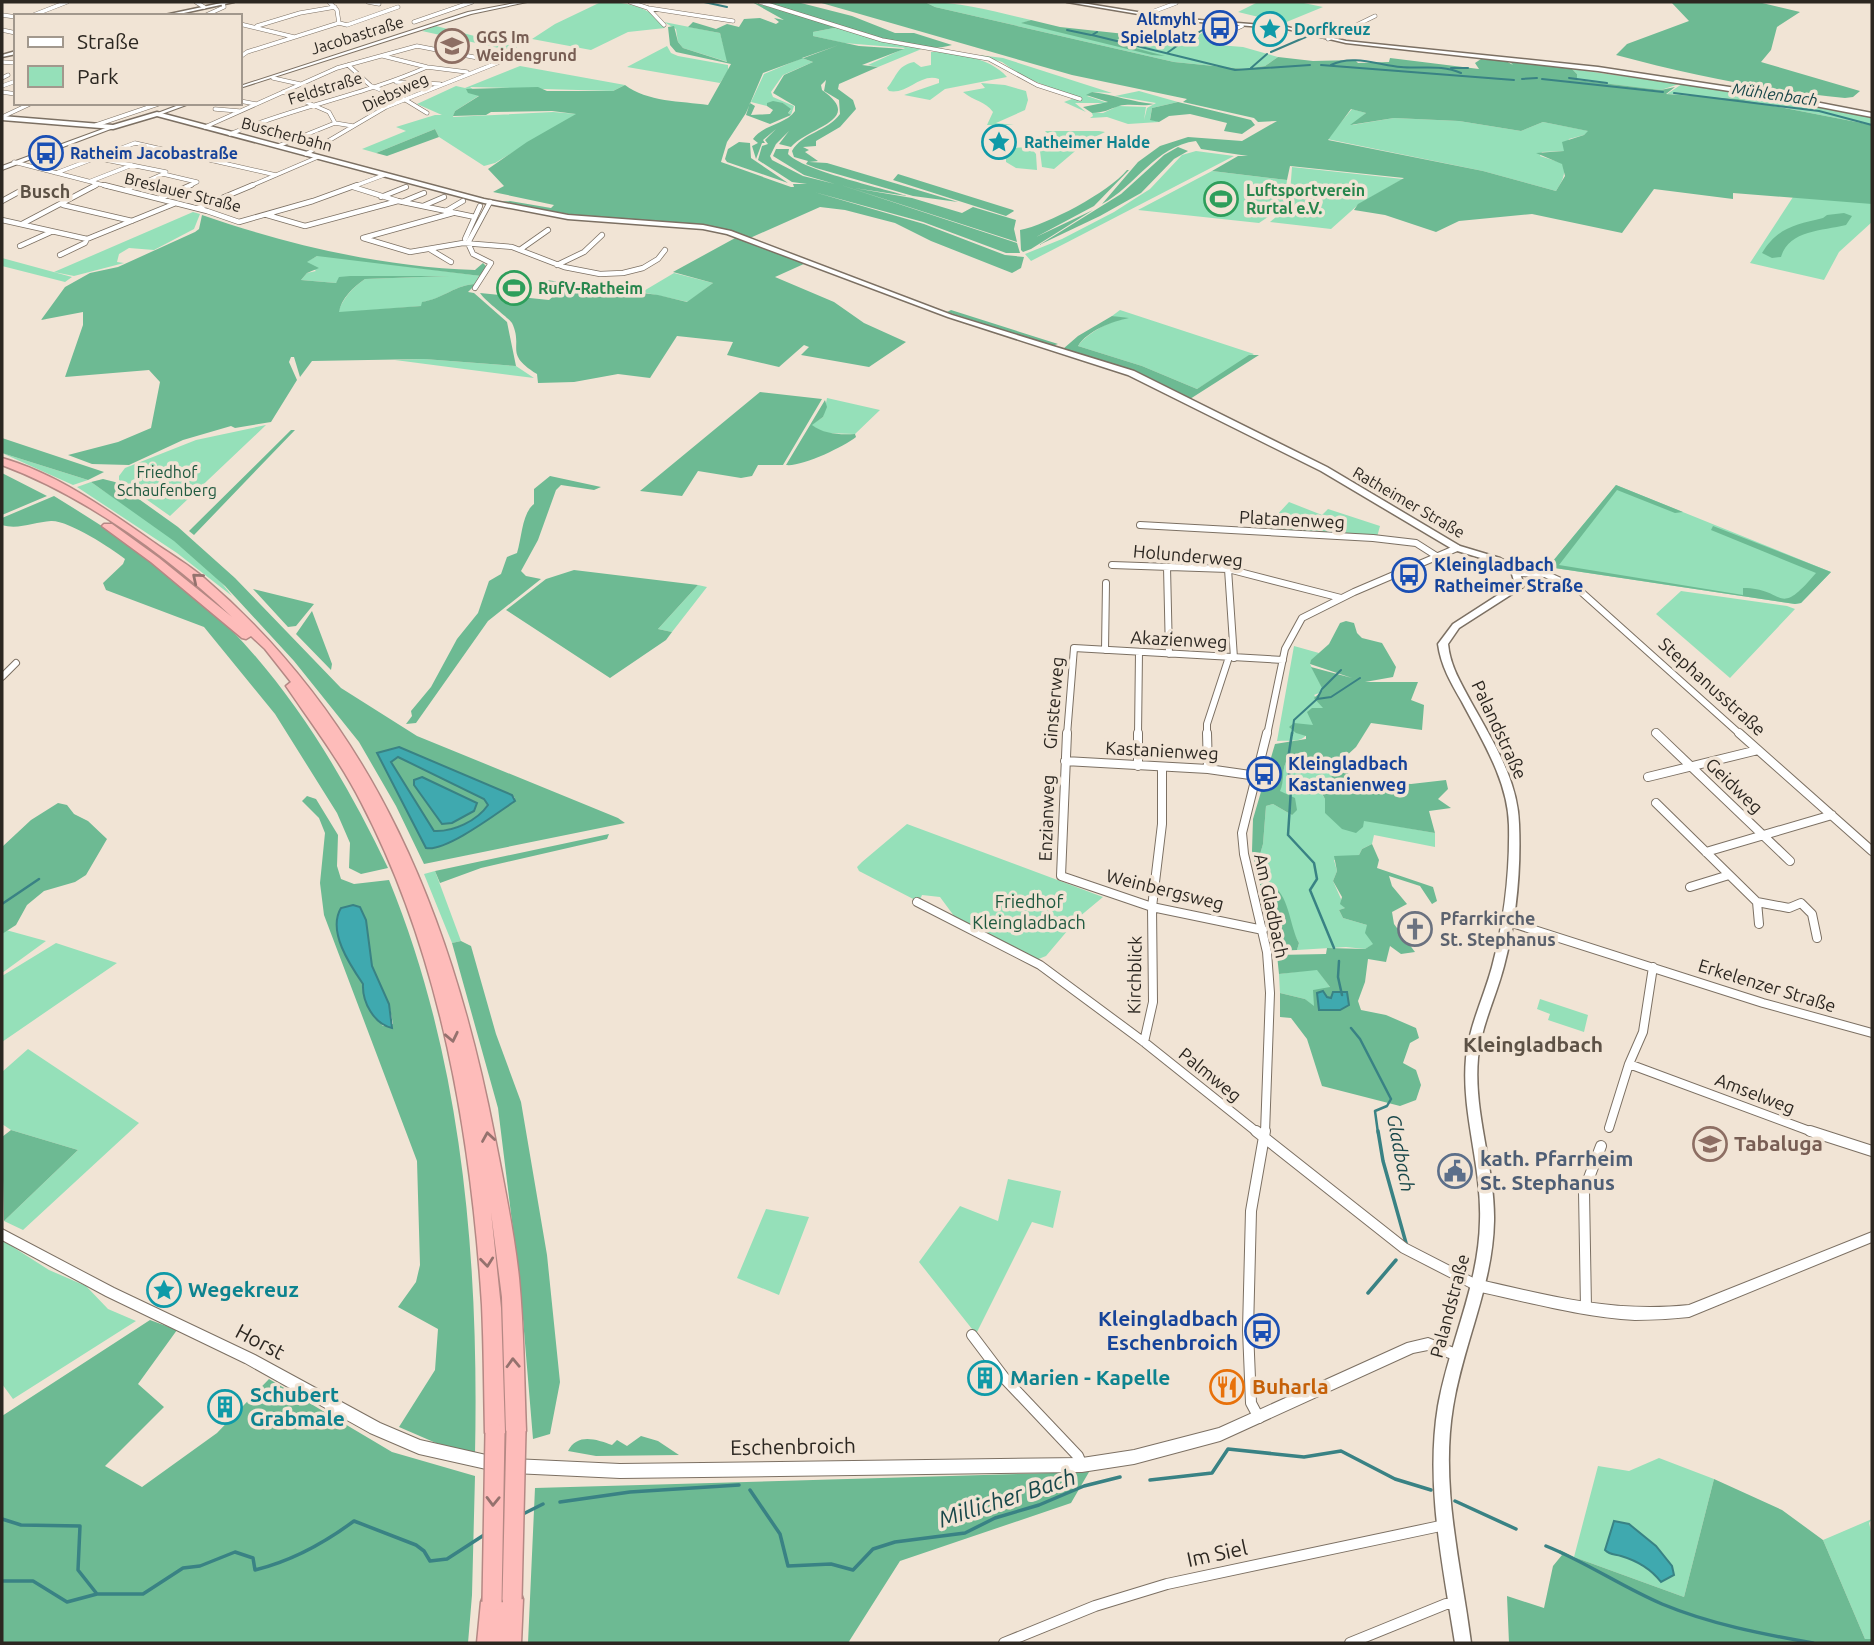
<svg xmlns="http://www.w3.org/2000/svg" width="1874" height="1645" font-family="Ubuntu,sans-serif">
	<rect width="100%" height="100%" fill="#f1e4d5"/>
	<path fill="#95e0b9" d="M601,2C626,2 650,5 665,28L628,32L591,50L532,39L555,24Z
		M925,2C962,2 996,12 1031,20L1023,23L1099,40H1116L1125,34L1201,43L1190,41L1209,28L1235,34L1218,45L1243,47L1278,57L1265,66L1244,69L1174,62L935,7Z
		M1258,2H1299L1323,7L1284,23L1238,12Z
		M664,22L720,33L728,62L683,48L678,42L676,29Z
		M436,26L517,47L512,51L422,31Z
		M839,27L880,41L924,48L878,67L868,65L905,48L844,43L813,36V32Z
		M667,46L671,53L678,56L728,65V71L720,83L627,67Z
		M931,52C955,52 991,58 1007,77L945,89L930,100L904,95L939,83V79C921,72 907,95 889,91L887,88C897,77 896,66 914,62L921,67L931,65Z
		M979,55L1003,58L1112,93L1092,92L1087,96L1108,103H1075L1086,112L1064,102L1072,99L1080,100L1022,76L1002,62Z
		M802,58L813,62L783,75L771,92L773,97L794,106L791,115L788,113L791,110L783,103H767V106L751,102L764,74Z
		M520,66L625,85L613,91L470,87L480,95L455,111L453,117L553,112L577,114L495,163L484,166L439,137L435,129L376,153L362,149L406,131L396,127L435,115H442L417,104L456,86L465,88Z
		M1572,69L1679,84L1661,90L1576,80L1577,74Z
		M981,83L1005,85L1026,91L1028,100L1025,110L996,123L1014,125H987L993,112C985,101 974,101 963,92L985,88Z
		M1682,84L1807,103L1872,117V125L1738,99L1667,94Z
		M1139,91L1178,102L1152,108L1150,119L1159,122L1128,124L1107,117L1090,118L1093,116L1092,113H1103L1118,106L1146,107L1144,120L1147,108L1156,103L1115,96Z
		M1352,109L1366,113L1352,125L1394,118L1459,121L1521,131L1543,122L1589,131L1584,135L1569,139L1564,151L1542,152L1540,156L1562,163C1567,174 1562,181 1556,191L1483,171L1327,139Z
		M1045,131H1099L1105,132L1087,141L1054,169L1042,167L1040,151L1043,144L1052,140L1060,151L1065,152Z
		M1030,147L1036,154L1037,170L1016,168L1006,162V156L1014,151L1011,148Z
		M1196,151L1234,156L1031,261L1025,254L1062,239L1114,212L1150,189L1182,155Z
		M1292,167L1403,179L1359,204L1331,229L1270,222L1289,206Z
		M1212,171L1287,180L1284,206L1259,223L1138,210Z
		M1793,197L1872,203V222L1839,252L1824,280L1750,263Z
		M193,212L200,214L194,229L154,250L129,248L119,254L117,262L124,263L74,276L54,272Z
		M317,256H329L481,276L476,284C457,284 442,299 423,302L422,306L338,313C342,299 353,287 365,279L448,276L341,277L336,283L301,280L307,273L316,271L306,262Z
		M2,258L72,277L65,282L2,266Z
		M674,273L713,283L688,302L642,292Z
		M1120,310L1254,354L1197,389L1142,366L1078,346C1085,335 1109,321 1123,319L1112,316Z
		M424,359L516,366L534,378L395,360Z
		M827,398L880,410L855,434L824,433L811,425L823,417Z
		M266,425L170,516L119,480V476L125,468L196,440Z
		M2,453L88,480L73,485Z
		M91,482C135,513 201,552 232,596L177,553L77,487Z
		M1616,485L1831,572L1801,603L1795,604L1548,567Z
		M1289,502L1322,515L1328,509L1380,526L1377,537L1265,528Z
		M698,585L707,587L672,632L658,629Z
		M1681,591L1787,606L1795,609L1730,678L1656,614Z
		M1294,646L1319,653L1310,664L1324,691L1314,695L1324,706L1323,709L1316,708L1310,713L1317,723C1300,744 1302,740 1277,741Z
		M1287,760C1303,765 1317,758 1334,761L1333,770L1339,787L1319,789L1325,799V813L1435,833V847L1374,835L1372,844L1362,849L1359,855L1334,860L1337,871L1333,881L1345,908L1339,910L1343,918L1367,925L1374,944L1365,949L1346,947L1297,950L1299,943L1265,883L1259,858L1263,844L1266,806L1273,804L1292,815L1279,791C1285,780 1281,771 1287,760Z
		M907,824L1103,897L1079,917L1046,956L1036,960L957,920L940,897L922,895L919,902L859,871L857,867L862,862Z
		M435,871L461,941L452,943L424,874Z
		M6,930L46,941L2,973V934Z
		M56,943L117,963L2,1042V976Z
		M1317,969L1330,987L1314,1007L1305,999L1280,993L1279,974Z
		M1540,999L1588,1015L1584,1032L1548,1020L1550,1014L1537,1009Z
		M28,1049L139,1123L23,1230L4,1221L78,1150L11,1130L2,1124V1072Z
		M1008,1179L1061,1191L1053,1228L1032,1222L976,1334L919,1262L960,1206L998,1221Z
		M766,1209L809,1217L779,1295L737,1278Z
		M2,1240L49,1270L86,1286L108,1309L136,1321L13,1399L2,1384Z
		M1659,1458L1714,1479L1684,1597L1574,1557L1598,1466L1629,1471Z
		M1872,1519L1869,1523L1872,1535V1639H1865L1823,1540Z"/>
	<path fill="#6dba93" fill-rule="evenodd" d="M752,2L839,27L813,32V36L859,46L904,49L862,65L878,67L839,84L838,89L853,100L856,109L840,127L816,141V146L803,147L809,150L805,152L818,161L809,162L827,163L958,202L913,196L816,168L806,164L808,161L794,157L792,151C802,133 828,131 840,114L839,100L824,91L826,80L821,85L822,90C865,120 810,126 791,147L779,144L789,131L776,144L770,156L772,160L803,176L835,184L804,175L773,156L776,149H789L788,154C802,170 882,188 907,196L854,188L912,198L962,213L973,207L1016,220L1014,229L1017,242L838,184L1017,243L1020,253H1006L923,222L814,192L924,224L1005,255L1024,257L1021,268L1012,273L931,241L895,223L845,210L820,207L750,238L709,226L586,217L498,202L510,201L551,208L554,205L493,192L504,186L488,169L527,142L576,114L552,111L491,112L486,115L453,116L455,111L479,96L468,93L466,89L538,87L547,91H613L625,85C647,102 681,101 708,105L731,64L676,52L670,45L668,27L674,26L678,42L683,48L727,62L720,33L688,27L693,22L716,29L727,24L739,27L744,19L760,18L776,24L779,22L774,18L784,20ZM839,45L802,58L813,62L784,75L773,93L795,106V111C785,125 764,124 753,139L758,143L752,146L756,159L762,143H765L763,140L776,129L765,140L768,144L762,146L758,160L792,182L807,184H793L794,187H791L721,162L727,142L746,113L763,73Z
		M759,2H797L852,16L895,33H914L952,45C902,60 811,12 759,2Z
		M818,2H925L935,7L1174,62L1244,69L1265,66L1278,57L1313,61L1355,60L1358,63L1389,62L1390,58L1479,69L1475,63L1481,59L1506,61L1513,65L1509,61L1572,69L1577,74V80L1661,90L1675,87L1666,94L1738,99L1872,125V204L1733,193V199L1654,189L1622,233L1532,214L1459,221L1436,232L1385,215L1354,210L1358,204L1404,178L1290,166L1287,180L1212,171L1238,156H1248L1201,149L1196,141C1155,146 1136,186 1102,204L1138,162L1160,146L1188,137L1242,141L1277,121L1258,122L1254,118L1183,102L1187,99L1072,75ZM1351,109L1366,113L1350,125L1394,118L1459,121L1521,131L1543,122L1588,131L1584,135L1562,142L1564,151L1536,153L1562,164L1565,176L1556,191L1483,171L1328,140Z
		M1671,2H1758L1800,12L1777,27L1771,50L1761,62L1860,91L1853,97L1845,98C1767,91 1691,75 1616,55L1627,44L1689,21Z
		M1031,20L1060,27L1125,34L1117,40L1127,41L1130,45L1134,42H1149L1135,48L1165,56L1152,55L1021,23Z
		M1092,92C1114,95 1133,102 1154,104C1143,107 1131,103 1119,106C1110,109 1103,113 1092,113L1083,107L1108,102L1086,95Z
		M773,101L783,103L791,109L788,113L791,115L770,124L746,115L750,103L755,106L751,115L770,114L773,110L767,106V103Z
		M1178,102L1251,120L1255,125L1242,134L1224,131L1227,123L1190,114L1169,116L1159,122L1150,120L1152,108Z
		M435,129L439,137L387,156L376,153Z
		M739,142L750,143L751,158L788,183L727,162L725,159L728,149Z
		M1178,147L1188,151L1174,159L1141,193L1100,216L1039,245L1121,194L1164,155Z
		M1127,170H1129L1094,206L1036,237L1093,210L1031,249L1023,252L1021,250L1020,230C1047,225 1109,192 1127,170Z
		M898,174L1013,210L1014,211L1006,216L893,180Z
		M1844,213L1852,216L1846,225C1822,231 1789,230 1781,257L1772,258L1762,253C1778,227 1795,225 1823,218L1827,215Z
		M202,215C289,245 383,267 475,270L483,263L486,266L481,276L317,256L307,262L319,268L307,273L301,280L336,283L339,277L350,276H449L365,279C353,287 341,299 339,312L421,306L422,302C442,299 457,284 476,284L468,292L474,293L507,322L516,366L424,359L312,361L300,377L294,357H291L289,362L297,380L271,422L235,428L231,426L183,440L129,465L92,464L68,455L118,442L151,428L160,382L149,370L65,377L83,325V312L41,320L65,287L90,273L118,267L195,232L199,229Z
		M737,237L806,263L775,277L834,302L864,323L906,342L869,367L801,355L809,347L804,345L779,367L727,355L733,342L677,336L650,378L618,374L574,382L538,383L537,374C503,353 524,348 512,323C509,318 486,302 480,293L549,300L566,285L545,282L546,280L658,295L687,302L713,283L673,272Z
		M951,310L1058,344L1052,346L947,312Z
		M1112,316L1129,318C1113,321 1087,331 1078,346L1142,366L1197,389L1249,355H1259L1190,399L1063,349L1078,336Z
		M760,392L822,399L783,465H758L752,476L741,478L698,471L682,496L640,491Z
		M825,400L827,407L823,417L812,425C824,434 839,435 855,434L856,437C843,447 802,467 786,465Z
		M291,430H295L194,535L189,531Z
		M2,438L104,472L88,480L2,453Z
		M2,473L47,496L2,515Z
		M550,476L601,487L594,490L561,485L556,490L538,540L521,571L526,576L541,579L488,621L416,723L406,724L412,716L411,711L431,687L457,639L478,613L489,581L501,574L507,557L517,553C522,537 522,513 534,504V489Z
		M103,479L115,482L178,527L235,578L341,688L417,736L618,818L625,823L424,864L396,806L359,742L294,661L225,586L174,541L91,482ZM399,747L512,795L515,798L427,848L380,752Z
		M1616,485L1683,512L1675,513L1617,490L1559,565L1743,595V588C1787,588 1776,620 1816,573L1711,530L1713,526L1831,572L1801,603L1795,604L1548,567Z
		M54,496C106,528 158,561 203,602C284,676 341,770 388,868L361,874L349,868L350,843L337,813L275,714L204,627L106,590L103,583L123,564L125,559C111,548 68,520 51,521C35,522 18,530 2,525V518Z
		M574,570L698,585L658,629L672,632L666,640L610,678L506,610L546,579Z
		M253,589L314,604L296,626L288,627Z
		M312,611L332,664L331,670L296,634Z
		M1346,621L1354,623L1357,633L1362,638L1382,643L1396,667L1393,677L1365,682H1418L1411,700L1424,705L1422,730L1371,723L1356,747L1344,758L1350,780L1411,784L1446,780L1448,789L1438,799L1451,808L1429,811L1435,833L1364,821L1363,827L1356,833L1342,829L1325,813V799L1319,788L1328,784L1338,786L1330,774L1333,761C1316,758 1303,765 1287,760C1281,771 1285,780 1280,791L1295,798L1297,810L1292,815L1273,804L1266,806L1263,844L1259,858L1265,883C1289,886 1289,926 1299,943L1297,950L1276,951L1252,851L1253,819L1275,744L1306,739V736L1296,733L1289,727L1294,723L1313,725L1307,712L1312,708H1323L1314,698L1323,690L1311,667L1352,678L1310,664L1311,660L1329,644L1340,623Z
		M398,757L485,799L488,805C477,821 453,831 434,831L390,761Z
		M307,796L316,799L338,835L337,866L341,879L354,884L389,880C463,1061 479,1261 475,1455L436,1443L399,1427L435,1370L438,1329L398,1307L416,1282L420,1265L417,1161L324,915L320,883L325,833L319,818L302,801ZM366,920L372,966L389,1004L393,1024L383,1026C373,1014 362,1002 363,985L344,951L338,928Z
		M58,803L67,805L74,814L88,821L107,839L86,875L75,882L44,891L27,905L16,925L2,934V847L31,820Z
		M609,834L607,839L481,868L440,883L435,871Z
		M1372,844L1379,860L1377,868L1433,887L1437,901L1432,904L1420,886L1389,876L1392,886L1407,904L1392,912L1394,924L1415,952L1401,954L1390,946L1386,962L1368,959L1365,982L1358,1001L1361,1010L1386,1015L1416,1028L1419,1038L1410,1043L1403,1063L1416,1070L1421,1085L1416,1100L1400,1106L1322,1086L1307,1039L1291,1018L1280,1017V993L1305,999L1314,1006L1313,990L1330,987L1317,970L1279,974L1277,955L1326,954L1327,948L1365,949L1373,944L1365,933L1367,925L1343,918L1339,910L1345,908L1340,904L1342,897L1333,881L1337,871L1334,856L1359,855L1362,849Z
		M461,941L471,946L496,1034L521,1102L547,1255L560,1382L550,1434L533,1439L521,1295L498,1108L452,943Z
		M11,1130L78,1150L4,1221L2,1137Z
		M150,1320L177,1330L138,1384L164,1407L105,1466L142,1487L217,1433L269,1379L392,1452L475,1476L472,1595L468,1643H2V1416Z
		M641,1436L658,1441L679,1455L596,1456L568,1451C577,1433 596,1439 612,1445L617,1440L627,1446Z
		M1089,1472L1071,1503L900,1561L848,1643H528L535,1488Z
		M1714,1479L1782,1510L1823,1540L1865,1639H1872V1643H1509L1507,1596L1544,1608L1553,1566L1562,1555L1559,1553L1560,1550L1574,1557L1684,1597Z"/>
	<path fill="#3fa9af" stroke="#398284" stroke-width="2" fill-rule="evenodd" d="M399,747L512,795L515,801C497,813 446,852 426,848L377,753ZM398,757L484,799L488,805C477,821 453,832 434,831L391,762Z
		M422,777L477,803L474,811L452,823L442,824L414,785V780Z
		M353,905L360,907L366,920L372,966L389,1004L392,1028C374,1024 362,1002 363,984C350,965 327,931 341,908Z
		M1323,991L1327,997L1331,998L1333,992H1347L1349,1005L1340,1010H1319L1317,993Z
		M1614,1521L1629,1524L1656,1546L1672,1566L1674,1575L1661,1582C1651,1569 1638,1561 1621,1556C1614,1554 1610,1555 1605,1550Z"/>
	<g fill="none" stroke-linecap="round" stroke-linejoin="round">
		<path stroke="#398284" stroke-width="2" d="M704,2L727,7
			M1067,30L1091,35
			M1097,32L1092,35L1235,70L1310,65
			M1184,41L1211,25
			M1271,52L1308,36
			M1167,53L1181,43
			M1321,65L1514,80
			M1331,65C1352,54 1379,65 1401,67C1422,69 1441,64 1461,73
			M1251,68L1267,54
			M1451,68H1468
			M1569,78L1607,83
			M1522,79L1537,78
			M1542,79L1663,92
			M1674,93L1819,111L1872,125
			M1317,699L1331,697L1360,678
			M1292,735L1294,720L1317,699L1322,689L1341,670"/>
		<path stroke="#398284" stroke-width="2.5" d="M1288,759L1292,733
			M1288,765L1291,789L1288,835L1314,863L1317,879L1310,890L1334,948
			M2,904L39,879
			M1339,961L1338,977L1342,995
			M1351,1028L1360,1039L1391,1099L1387,1106L1375,1111L1378,1133"/>
		<path stroke="#398284" stroke-width="3.5" d="M1378,1131L1383,1161L1406,1243
			M1368,1293L1396,1260
			M1150,1480L1212,1473L1228,1449L1304,1457L1341,1451L1395,1479L1431,1490
			M750,1490L780,1534L788,1566L831,1564L853,1570L873,1549L895,1542L965,1533L995,1518L1039,1505L1084,1486L1120,1477
			M1455,1501L1516,1529
			M560,1502L630,1492L739,1485
			M521,1515L543,1504
			M2,1519L21,1525L80,1526L78,1570L97,1594
			M1546,1546C1586,1562 1622,1587 1662,1604C1710,1624 1762,1634 1813,1643
			M2,1581H33L67,1602L97,1594H143L183,1568L200,1566L235,1552L253,1558L255,1570C292,1561 323,1544 354,1521L416,1545L424,1551L430,1561L447,1559L484,1535"/>
		<g stroke="#7c7063" stroke-width="4.5">
			<path id="minor-far4" d="M196,2L204,7
				M329,2L337,10L339,23L347,25L398,7
				M368,2L379,4
				M630,2L648,8L733,21
				M760,2L882,40L989,59L1037,85L1080,99
				M648,8L664,25
				M2,15L16,17
				M1144,15L1176,3L1172,2
				M31,16L67,2
				M204,16L224,7L223,3
				M414,22L472,2
				M240,24L294,37
				M1218,24L1231,31L1242,26
				M257,26L300,13L335,7
				M2,30L16,33
				M1328,39L1375,16
				M383,56L427,67L467,72
				M240,57L247,52L339,23
				M2,62L16,63
				M348,65L371,86L404,99L427,113
				M2,78L8,75
				M273,78L300,84
				M396,82L440,84
				M2,86L16,81
				M2,92L16,94
				M283,92L329,112L335,123L353,126
				M240,101L256,104
				M215,109L239,111
				M2,117L32,103
				M96,125L161,103
				M205,127L337,68L417,46L499,62
				M230,134C294,107 364,95 427,67
				M278,146L335,123
				M306,154L386,107L497,63
				M96,158L166,172L163,174L197,182L187,187
				M14,162L111,187
				M56,173L135,143L276,175
				M91,181L132,165
				M93,187L98,184
				M133,187L163,174
				M248,187L318,157
				M352,187L384,175"/>
		</g>
		<g stroke="#7c7063" stroke-width="6">
			<path id="minor-far3" d="M104,185L207,211L239,222L313,201L357,185
				M353,187L398,201L475,217
				M125,190L137,185
				M381,197L406,187
				M159,199L191,185
				M2,201L24,189
				M402,202L424,193
				M63,205L132,221
				M423,206L444,197
				M198,208L253,185
				M446,211L463,201
				M453,213L363,238L410,252L463,243L512,247L564,267L600,274L623,273L643,268L658,259L665,250
				M267,215L305,226L398,201
				M2,220L87,239L176,203
				M22,224L96,185
				M465,239L480,206
				M20,246L51,232
				M521,249L548,230
				M431,250L451,262
				M60,255L85,243L87,239
				M557,265L584,252L602,235
				M475,288L491,263L473,254L468,243L490,202"/>
		</g>
		<g stroke="#7c7063" stroke-width="8">
			<path id="minor-far2" d="M1140,525L1373,538L1416,543L1438,557
				M1112,565L1228,569L1341,598
				M1167,567L1169,654
				M1228,569L1234,658
				M1518,573L1545,574L1578,589L1741,735
				M1105,650L1106,583
				M2,677L16,663
				M1067,735L1074,648L1283,660
				M1138,735L1139,652
				M1207,735V724L1229,657
				M1267,735L1285,649L1302,618L1354,592L1457,548"/>
		</g>
		<g stroke="#7c7063" stroke-width="10">
			<path id="minor-far1" d="M1067,733L1061,876L1152,907L1263,930
				M1207,733L1208,769
				M1656,733L1790,861
				M1739,733L1872,851
				M1065,761L1208,769L1257,776
				M1138,766V733
				M1648,777L1758,750
				M1656,803L1757,902
				M1706,852L1832,815
				M1690,887L1729,875
				M917,902L1040,965L1144,1042L1258,1133
				M1506,921L1763,1003L1872,1033
				M1759,924L1757,902L1789,908L1801,903L1812,914L1817,938
				M1144,1042L1153,1002L1152,907L1162,824V767
				M1629,1064L1815,1133
				M1609,1128L1629,1064L1643,1032L1653,967
				M1265,1133L1270,993L1267,952L1244,854L1242,833L1267,733"/>
		</g>
		<g stroke="#7c7063" stroke-width="12">
			<path id="minor" d="M1256,1131L1404,1248L1476,1285
				M1810,1131L1872,1151
				M1586,1308L1584,1191L1601,1146
				M972,1335L1006,1380L1078,1456L1082,1465
				M1259,1418L1251,1403L1248,1330L1251,1211L1265,1131
				M1004,1643L1095,1606L1167,1584L1445,1525
				M1350,1643L1446,1604H1456"/>
		</g>
		<g stroke="#7c7063" stroke-width="2">
			<path id="tertiary" d="M520,2H527L471,14L240,88V86L468,12Z
				M184,103H192L159,115L155,114Z
				M111,126L116,127L2,170V166Z
				M2,1229L114,1288L255,1355L380,1423L420,1440L495,1457L500,1459L502,1464L500,1469L495,1471L419,1454L370,1433L245,1363L106,1296L2,1240Z
				M1872,1232V1242L1689,1317C1671,1319 1653,1320 1635,1320C1581,1317 1528,1302 1476,1291L1472,1289L1470,1285L1472,1281L1476,1279C1550,1296 1612,1313 1689,1305Z
				M1428,1338L1462,1351L1464,1355L1462,1359L1457,1361L1428,1350L1413,1353L1220,1441L1134,1464L1082,1472L620,1478L513,1473L508,1471L506,1466L508,1461L513,1459L620,1464L1082,1458L1134,1450L1219,1428L1407,1343Z"/>
		</g>
		<g stroke="#7c7063" stroke-width="3">
			<path id="secondary" d="M226,2H234L170,16H160Z
				M1067,2H1076L1174,18L1287,27L1346,41L1598,67L1769,93L1872,113V117L1769,97L1598,71L1346,43L1287,29L1174,20Z
				M16,51V54L2,57V55Z
				M157,112L484,199L568,215L703,225L731,231L952,315L1134,371L1327,467L1460,546L1500,558L1518,568L1524,585L1523,587L1459,628L1448,644C1450,666 1461,683 1471,702C1492,740 1518,780 1519,824C1521,871 1516,921 1504,966C1496,997 1481,1026 1478,1058C1473,1113 1495,1166 1494,1221C1493,1285 1463,1344 1453,1407C1440,1486 1461,1565 1471,1643H1455C1443,1566 1425,1485 1438,1406C1449,1344 1479,1285 1480,1221C1482,1166 1461,1113 1466,1058C1469,1026 1484,997 1492,967C1504,922 1510,871 1509,825C1508,781 1482,740 1462,702C1451,683 1441,666 1438,644L1453,624L1515,584L1511,571L1494,562L1454,550L1321,471L1128,375L948,317L727,234L703,229L568,219L484,203L157,116L113,129L2,120V116L113,125Z"/>
		</g>
		<g stroke="#b48884" stroke-width="3">
			<path id="motorway" d="M2,458C58,474 109,511 156,544C172,555 190,566 204,578C376,725 453,921 495,1138C504,1184 514,1231 519,1278C524,1329 524,1380 526,1431L523,1438L516,1441L509,1438L506,1431L502,1297L491,1212L501,1308L505,1433L502,1440L495,1443L488,1440L485,1433C484,1390 484,1348 482,1305C471,1135 441,955 361,802C340,761 312,724 286,686L291,682L265,649L251,636L246,639L242,638L151,562L102,526L104,524H112L159,558L232,617C168,556 85,496 2,465Z
				M512,1588L520,1591L523,1599L521,1643H499V1639V1643H477L481,1602L484,1594L492,1591L500,1594L501,1599L504,1591Z"/>
		</g>
		<use href="#minor-far4" stroke="#fff" stroke-width="3.5"/>
		<use href="#minor-far3" stroke="#fff" stroke-width="4.5"/>
		<use href="#minor-far2" stroke="#fff" stroke-width="6"/>
		<use href="#minor-far1" stroke="#fff" stroke-width="8"/>
		<use href="#minor" stroke="#fff" stroke-width="10"/>
		<use href="#tertiary" fill="#fff" fill-rule="evenodd"/>
		<use href="#secondary" fill="#fff" fill-rule="evenodd"/>
		<use href="#motorway" fill="#febcba" fill-rule="evenodd"/>
		<g stroke="#b48884" stroke-width="22" stroke-linecap="butt">
			<path id="motorway-bridge" d="M512,1599L516,1431
				M492,1602L495,1433"/>
		</g>
		<use href="#motorway-bridge" stroke="#febcba" stroke-width="19"/>
	</g>
	<defs><path id="oneway-chevron" d="M-2-3.5L2.5 0L-2 3.5" fill="none" stroke-width="1.6" stroke-linecap="round" stroke-linejoin="round" transform="scale(1.75)"/></defs>
	<g stroke="#95726e">
		<use href="#oneway-chevron" transform="translate(197 578) rotate(-140)"/>
		<use href="#oneway-chevron" transform="translate(452 1037) rotate(78)"/>
		<use href="#oneway-chevron" transform="translate(488 1137) rotate(-99)"/>
		<use href="#oneway-chevron" transform="translate(487 1262) rotate(84)"/>
		<use href="#oneway-chevron" transform="translate(513 1363) rotate(-92)"/>
		<use href="#oneway-chevron" transform="translate(493 1501) rotate(91)"/>
	</g>
	<defs>
		<g id="bus-ring" transform="scale(1.75)"><circle r="9.5" fill="#f1e4d5" stroke="#1a4fb4" stroke-width="1.5"/><path d="M-5-6H5V4H4V6H2V4H-2V6H-4V4H-5ZM-3.5-4V0h7V-4ZM-3.5 1.2v1.5H-2V1.2ZM2 1.2v1.5H3.5V1.2Z" fill="#1a4fb4"/></g>
		<g id="sight-ring" transform="scale(1.75)"><circle r="9.5" fill="#f1e4d5" stroke="#0f9aa8" stroke-width="1.5"/><path d="M0-6L1.8-2.2L6-1.7L2.9 1.2L3.7 5.4L0 3.3L-3.7 5.4L-2.9 1.2L-6-1.7L-1.8-2.2Z" fill="#0f9aa8"/></g>
		<g id="school-ring" transform="scale(1.75)"><circle r="9.5" fill="#f1e4d5" stroke="#8d6e63" stroke-width="1.5"/><path d="M0-5L7-2L0 1L-7-2ZM-4 1L0 2.5L4 1V4Q0 6-4 4Z" fill="#8d6e63"/></g>
		<g id="stadium-ring" transform="scale(1.75)"><circle r="9.5" fill="#f1e4d5" stroke="#2e9e5b" stroke-width="1.5"/><path d="M0-5a6.5 5 0 1 0 0 10a6.5 5 0 1 0 0-10ZM-3.5-1.8h7v3.6h-7Z" fill="#2e9e5b"/></g>
		<g id="church-ring" transform="scale(1.75)"><circle r="9.5" fill="#f1e4d5" stroke="#6b7280" stroke-width="1.5"/><path d="M-1.2-6h2.4v3.5h3.3v2.4h-3.3V6h-2.4V-.1h-3.3v-2.4h3.3Z" fill="#6b7280"/></g>
		<g id="civic-ring" transform="scale(1.75)"><circle r="9.5" fill="#f1e4d5" stroke="#5c6f8a" stroke-width="1.5"/><path d="M-.6-6.5H3V-4.5H.6V-3L4-1V1h2V6H-6V1h2V-1L-.6-3ZM-1.2 2.5V6h2.4V2.5Z" fill="#5c6f8a"/></g>
		<g id="building-ring" transform="scale(1.75)"><circle r="9.5" fill="#f1e4d5" stroke="#0f9aa8" stroke-width="1.5"/><path d="M-4-6H4V6H1V3H-1V6H-4ZM-2.5-4.3h1.7v1.8h-1.7ZM.8-4.3h1.7v1.8H.8ZM-2.5-1h1.7V.8h-1.7ZM.8-1h1.7V.8H.8Z" fill="#0f9aa8"/></g>
		<g id="restaurant-ring" transform="scale(1.75)"><circle r="9.5" fill="#f1e4d5" stroke="#e8710a" stroke-width="1.5"/><path d="M-5-6h1v4h1v-4h1v4h1v-4h1v5L-1.5 .5V6h-2V.5L-5-1ZM5-6V6H3V1.5H1.5Q1.5-4 5-6Z" fill="#e8710a"/></g>
	</defs>
	<g fill-rule="evenodd">
		<use href="#bus-ring" x="1220" y="28"/>
		<use href="#sight-ring" x="1270" y="29"/>
		<use href="#school-ring" x="452" y="46"/>
		<use href="#sight-ring" x="999" y="142"/>
		<use href="#bus-ring" x="46" y="153"/>
		<use href="#stadium-ring" x="1221" y="199"/>
		<use href="#stadium-ring" x="514" y="288"/>
		<use href="#bus-ring" x="1409" y="575"/>
		<use href="#bus-ring" x="1264" y="774"/>
		<use href="#church-ring" x="1415" y="929"/>
		<use href="#school-ring" x="1710" y="1144"/>
		<use href="#civic-ring" x="1455" y="1171"/>
		<use href="#sight-ring" x="164" y="1290"/>
		<use href="#bus-ring" x="1262" y="1331"/>
		<use href="#building-ring" x="985" y="1378"/>
		<use href="#restaurant-ring" x="1227" y="1387"/>
		<use href="#building-ring" x="225" y="1407"/>
	</g>
	<g text-anchor="middle" stroke-width="7" stroke-linejoin="round" paint-order="stroke">
		<g font-size="16" font-weight="bold" fill="#164399" stroke="#f1e4d5" text-anchor="end">
			<text x="1196" y="25">Altmyhl<tspan x="1196" dy="18">Spielplatz</tspan></text>
			<text x="70" y="159" text-anchor="start">Ratheim Jacobastraße</text>
		</g>
		<g font-size="16" font-weight="bold" fill="#0d838f" stroke="#f1e4d5" text-anchor="start">
			<text x="1294" y="35">Dorfkreuz</text>
			<text x="1024" y="148">Ratheimer Halde</text>
		</g>
		<g font-size="16" fill="#2c2721" stroke="#f1e4d5">
			<text transform="translate(357 35) rotate(-17)" y="6">Jacobastraße</text>
			<text transform="translate(325 88) rotate(-17)" y="6">Feldstraße</text>
			<text transform="translate(395 92) rotate(-25)" y="6">Diebsweg</text>
			<text transform="translate(287 134) rotate(15)" y="6">Buscherbahn</text>
			<text transform="translate(183 192) rotate(14)" y="6">Breslauer Straße</text>
			<text transform="translate(1409 502) rotate(30)" y="6">Ratheimer Straße</text>
		</g>
		<g font-size="16" font-weight="bold" fill="#785e54" stroke="#f1e4d5" text-anchor="start">
			<text x="476" y="43">GGS Im<tspan x="476" dy="18">Weidengrund</tspan></text>
		</g>
		<g font-size="16" font-style="italic" fill="#18474a" stroke="#f1e4d5">
			<text transform="translate(1775 94) rotate(8)" y="6">Mühlenbach</text>
		</g>
		<g font-size="16" font-weight="bold" fill="#27864d" stroke="#f1e4d5" text-anchor="start">
			<text x="1246" y="196">Luftsportverein<tspan x="1246" dy="18">Rurtal e.V.</tspan></text>
			<text x="538" y="294">RufV-Ratheim</text>
		</g>
		<g font-size="16" fill="#205a40" stroke="#f1e4d5">
			<text x="167" y="478">Friedhof<tspan x="167" dy="18">Schaufenberg</tspan></text>
		</g>
		<g font-size="18" font-weight="bold" fill="#5c5145" stroke="#f1e4d5">
			<text x="45" y="198">Busch</text>
		</g>
		<g font-size="18" fill="#2c2721" stroke="#f1e4d5">
			<text transform="translate(1292 520) rotate(3)" y="6">Platanenweg</text>
			<text transform="translate(1188 556) rotate(5)" y="6">Holunderweg</text>
			<text transform="translate(1179 640) rotate(3)" y="6">Akazienweg</text>
			<text transform="translate(1712 687) rotate(42)" y="6">Stephanusstraße</text>
			<text transform="translate(1054 703) rotate(-85)" y="6">Ginsterweg</text>
			<text transform="translate(1499 730) rotate(65)" y="6">Palandstraße</text>
			<text transform="translate(1162 751) rotate(3)" y="6">Kastanienweg</text>
			<text transform="translate(1734 786) rotate(44)" y="6">Geidweg</text>
			<text transform="translate(1047 818) rotate(-88)" y="6">Enzianweg</text>
			<text transform="translate(1165 890) rotate(14)" y="6">Weinbergsweg</text>
			<text transform="translate(1271 906) rotate(78)" y="6">Am Gladbach</text>
			<text transform="translate(1135 975) rotate(-89)" y="6">Kirchblick</text>
			<text transform="translate(1767 986) rotate(17)" y="6">Erkelenzer Straße</text>
			<text transform="translate(1210 1075) rotate(39)" y="6">Palmweg</text>
			<text transform="translate(1755 1094) rotate(21)" y="6">Amselweg</text>
			<text transform="translate(1450 1306) rotate(-75)" y="6">Palandstraße</text>
		</g>
		<g font-size="18" font-weight="bold" fill="#164399" stroke="#f1e4d5" text-anchor="start">
			<text x="1434" y="571">Kleingladbach<tspan x="1434" dy="21">Ratheimer Straße</tspan></text>
			<text x="1288" y="770">Kleingladbach<tspan x="1288" dy="21">Kastanienweg</tspan></text>
		</g>
		<g font-size="18" fill="#205a40" stroke="#f1e4d5">
			<text x="1029" y="908">Friedhof<tspan x="1029" dy="21">Kleingladbach</tspan></text>
		</g>
		<g font-size="18" font-weight="bold" fill="#5b616d" stroke="#f1e4d5" text-anchor="start">
			<text x="1440" y="925">Pfarrkirche<tspan x="1440" dy="21">St. Stephanus</tspan></text>
		</g>
		<g font-size="19" font-style="italic" fill="#18474a" stroke="#f1e4d5">
			<text transform="translate(1401 1153) rotate(79)" y="7">Gladbach</text>
		</g>
		<g font-size="21" font-weight="bold" fill="#5c5145" stroke="#f1e4d5">
			<text x="1533" y="1052">Kleingladbach</text>
		</g>
		<g font-size="21" font-weight="bold" fill="#785e54" stroke="#f1e4d5" text-anchor="start">
			<text x="1734" y="1151">Tabaluga</text>
		</g>
		<g font-size="21" font-weight="bold" fill="#4e5e75" stroke="#f1e4d5" text-anchor="start">
			<text x="1480" y="1166">kath. Pfarrheim<tspan x="1480" dy="24">St. Stephanus</tspan></text>
		</g>
		<g font-size="21" font-weight="bold" fill="#0d838f" stroke="#f1e4d5" text-anchor="start">
			<text x="188" y="1297">Wegekreuz</text>
			<text x="1010" y="1385">Marien - Kapelle</text>
			<text x="250" y="1402">Schubert<tspan x="250" dy="24">Grabmale</tspan></text>
		</g>
		<g font-size="21" font-weight="bold" fill="#164399" stroke="#f1e4d5" text-anchor="end">
			<text x="1238" y="1326">Kleingladbach<tspan x="1238" dy="24">Eschenbroich</tspan></text>
		</g>
		<g font-size="21" fill="#2c2721" stroke="#f1e4d5">
			<text transform="translate(260 1342) rotate(28)" y="7">Horst</text>
			<text transform="translate(793 1447) rotate(-1)" y="7">Eschenbroich</text>
			<text transform="translate(1217 1554) rotate(-12)" y="7">Im Siel</text>
		</g>
		<g font-size="21" font-weight="bold" fill="#c56008" stroke="#f1e4d5" text-anchor="start">
			<text x="1252" y="1394">Buharla</text>
		</g>
		<g font-size="23" font-style="italic" fill="#18474a" stroke="#f1e4d5">
			<text transform="translate(1007 1498) rotate(-18)" y="8">Millicher Bach</text>
		</g>
	</g>
	<rect width="1874" height="1645" fill="none" stroke="#2c2721" stroke-width="7"/>
	<rect x="14" y="14" width="228" height="91" fill="#f1e4d5" stroke="#a2988d" stroke-width="2"/>
	<rect x="28" y="37" width="35" height="10" fill="#ffffff" stroke="#a2988d" stroke-width="2"/>
	<text x="77" y="49" font-size="21" fill="#2c2721">Straße</text>
	<rect x="28" y="66" width="35" height="21" fill="#95e0b9" stroke="#a2988d" stroke-width="2"/>
	<text x="77" y="84" font-size="21" fill="#2c2721">Park</text>
</svg>
